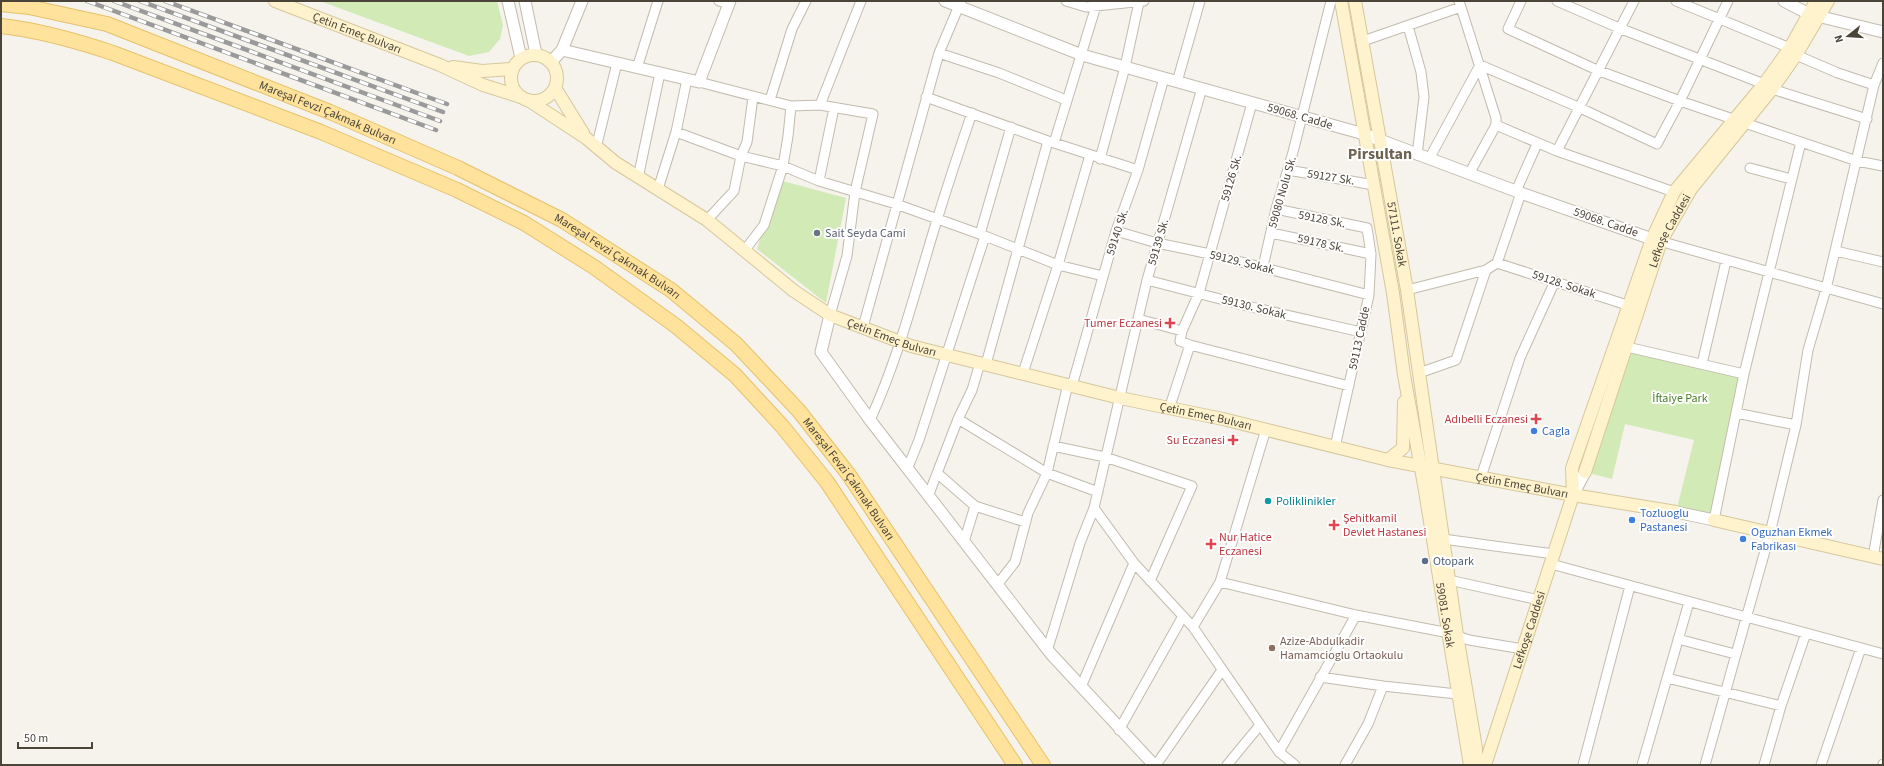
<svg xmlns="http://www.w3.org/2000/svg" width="1884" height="766" font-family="'Source Sans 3',sans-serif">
	<rect width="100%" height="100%" fill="#f6f3ec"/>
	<path fill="#d2eab5" d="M320,1H497L503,25L500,39L489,52L469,56Z
		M779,180L846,198L826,303L757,249Z
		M1627,347L1744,374L1714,520L1676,512L1694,440L1625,424L1612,479L1585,472Z"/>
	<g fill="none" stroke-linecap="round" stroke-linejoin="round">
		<g stroke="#c2bbae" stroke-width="11">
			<path id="minor" d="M719,1L729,4
				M1066,1L1086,7L1144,1
				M1459,1L1496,118V125L1469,174
				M1521,1L1508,29L1597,70L1680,101L1857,161L1883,166
				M1557,1L1619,28L1764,84
				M1676,1L1790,48
				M1408,26L1421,72L1424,97L1417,155
				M1363,41L1461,7
				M939,53L999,73L1066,100
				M1796,55L1838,73L1874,85
				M637,68L658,1
				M699,82L791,106L820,105L873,114L855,192L847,256L830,315
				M1177,82L1200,1
				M1772,89L1867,119
				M926,97L1048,141L1138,170
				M770,100L792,29L806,1
				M1252,103L1199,293L1182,331L1180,341L1190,345L1349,386
				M820,105L861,1
				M1496,125L1557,151L1674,192
				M676,132L741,156L783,166L819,181L896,204L985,236L1058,265L1103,276
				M1054,143L1096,6L1101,1
				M596,148L617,63
				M1557,151L1634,1
				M1100,159L1125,67L1139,2
				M1429,159L1480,65L1578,107L1657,144L1680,101L1728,1
				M1750,168L1791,179
				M1288,170L1374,185
				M638,178L660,73
				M819,181L834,108
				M658,189L676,132L687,79
				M1516,191L1537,144
				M1276,209L1367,228L1371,254L1369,295L1335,447
				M707,220L734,191L741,156L747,142L753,97
				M1116,231L1157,243L1210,254L1369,295
				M1271,233L1371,254
				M980,234L1011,127
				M1656,240L1883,304
				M744,251L764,225L783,166L788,136L791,106
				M1836,251L1883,262
				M1497,263L1630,306
				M1263,267L1276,209L1293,152L1331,1
				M1147,280L1247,306L1361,332
				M1407,290L1486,270
				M1138,319L1182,331
				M863,327L939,53L961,1
				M1627,347L1744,374
				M986,364L1048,141
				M1702,364L1726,261
				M1023,373L1058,265L1090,155
				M1419,373L1456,360L1486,270L1497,263L1521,193
				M1072,386L1116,231L1138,170L1164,78
				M1169,409L1190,345
				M1736,413L1796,425
				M958,419L1047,473L1098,492
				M870,420C900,355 916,287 937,220C948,184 960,148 972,113
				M1053,446L1105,457L1192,486L1150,581
				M908,467L919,440L985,236
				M937,473L975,506
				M1481,477L1520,358L1555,281
				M929,494L958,419L972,390L980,363
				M1094,508L1134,563L1193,627L1279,752L1295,765
				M1714,520L1744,374L1801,142
				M1443,539L1554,554
				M964,542L975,506L1025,522
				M1873,557L1883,500
				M1551,564L1883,654
				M1449,580L1539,600
				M1220,582L1356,615L1449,633L1469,640L1523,649
				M997,585L1015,562L1028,513L1047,473L1068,384
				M1193,627L1220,582L1266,429
				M1678,639L1735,654
				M1048,648L1080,543L1094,508L1147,280L1202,88
				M1320,677L1383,686L1457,694
				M1667,678L1781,706
				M1081,687L1134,563
				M1119,730L1183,616
				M1279,752L1356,615
				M1156,765L1222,670
				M1227,765L1260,725
				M1345,765L1368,724L1383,686
				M1583,765L1630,586
				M1642,765L1689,602
				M1705,765L1770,533L1796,425L1808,350L1826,289L1874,85L1883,63
				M1764,765L1781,706L1806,633
				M1821,765L1861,648
				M1883,765V764"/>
		</g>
		<g stroke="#c2bbae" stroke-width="13">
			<path id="tertiary" d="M508,1L521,58
				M525,1L536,54
				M945,1L1082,55L1364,134L1521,193L1652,239
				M1784,1L1809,14L1883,32
				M562,50L699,82L730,1
				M551,62L562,50L582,1
				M830,315L821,352L870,420L1051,654L1154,765
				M1573,495L1585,472
				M1676,512L1714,520"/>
		</g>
		<g stroke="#d6c79b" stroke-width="14">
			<g id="secondary">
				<path id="s1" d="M275,1L440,65L483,85L521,97"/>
				<path id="s2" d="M1341,1L1393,293L1404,375L1424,485L1470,765"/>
				<path id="s3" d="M1355,1L1407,290L1457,635L1476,748V765"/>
				<circle cx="534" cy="78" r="23"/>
				<path d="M453,67L482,71L512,69"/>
				<path d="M555,88L583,133"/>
				<path id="s4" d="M528,100L586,138L616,163L707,220L794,291L830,315L911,346L1120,398L1223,419L1388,460L1573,495L1676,512"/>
				<path d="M1388,460L1403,448L1404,402"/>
				<path id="s5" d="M1585,472L1661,241L1691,189L1772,89L1796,55L1828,1"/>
				<path d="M1714,520L1883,559"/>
				<path id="s6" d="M1485,765L1573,495L1572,468L1652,239L1674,192L1764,84L1790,48L1816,1"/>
			</g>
		</g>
		<g stroke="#e6c16a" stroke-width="16">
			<g id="primary">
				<path id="s7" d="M1,4L29,7L107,24L330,112L458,168L562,220L671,290L736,344L799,411L849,475L1043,765"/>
				<path d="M1,26C39,30 77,41 113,53L321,132L457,190L524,223L594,267L676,326L735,375L782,426L827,482L1015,765"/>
			</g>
		</g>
		<use href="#minor" stroke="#fff" stroke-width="9"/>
		<use href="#tertiary" stroke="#fff" stroke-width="11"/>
		<use href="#secondary" stroke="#fff3cd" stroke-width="12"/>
		<use href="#primary" stroke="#ffe39c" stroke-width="14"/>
		<g stroke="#9a9a9a" stroke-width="4.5">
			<path id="rail" d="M87,1L436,130
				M114,1L440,121
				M140,1L443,112
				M165,1L447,104"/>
		</g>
		<use href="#rail" stroke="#fff" stroke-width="3" stroke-dasharray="9" stroke-linecap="butt"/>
	</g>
	<circle fill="#6b7280" stroke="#fff" stroke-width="1.5" cx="817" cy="233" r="4"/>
	<g fill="#e0444e" stroke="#fff" stroke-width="1.5">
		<path d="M1168 317h4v4h4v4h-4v4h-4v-4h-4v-4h4z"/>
		<path d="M1534 413h4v4h4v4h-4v4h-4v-4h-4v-4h4z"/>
		<path d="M1231 434h4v4h4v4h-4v4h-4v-4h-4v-4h4z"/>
		<path d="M1332 519h4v4h4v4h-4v4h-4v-4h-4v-4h4z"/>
		<path d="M1209 538h4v4h4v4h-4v4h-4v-4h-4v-4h4z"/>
	</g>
	<g fill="#3f7fe0" stroke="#fff" stroke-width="1.5">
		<circle cx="1534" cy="431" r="4"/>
		<circle cx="1632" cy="520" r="4"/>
		<circle cx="1743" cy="539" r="4"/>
	</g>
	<circle fill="#0f9aa8" stroke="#fff" stroke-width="1.5" cx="1268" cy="501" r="4"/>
	<circle fill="#5c6f8a" stroke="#fff" stroke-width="1.5" cx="1425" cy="561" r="4"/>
	<circle fill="#8d6e63" stroke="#fff" stroke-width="1.5" cx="1272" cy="648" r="4"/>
	<g text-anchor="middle" stroke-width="4" stroke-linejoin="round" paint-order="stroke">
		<g font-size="12" fill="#4b4439" stroke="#fff">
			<text dy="4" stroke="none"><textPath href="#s1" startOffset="88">Çetin Emeç Bulvarı</textPath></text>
			<text dy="4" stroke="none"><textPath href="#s7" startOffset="346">Mareşal Fevzi Çakmak Bulvarı</textPath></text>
			<text transform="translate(1300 116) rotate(16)" y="4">59068. Cadde</text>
			<text transform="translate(1331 177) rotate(9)" y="4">59127 Sk.</text>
			<text transform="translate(1231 178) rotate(-74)" y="4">59126 Sk.</text>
			<text transform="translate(1282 192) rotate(-74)" y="4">59080 Nolu Sk.</text>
			<text transform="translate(1322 219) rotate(11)" y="4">59128 Sk.</text>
			<text transform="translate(1606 222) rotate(19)" y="4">59068. Cadde</text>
			<text transform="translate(1117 232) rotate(-72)" y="4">59140 Sk.</text>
			<text dy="4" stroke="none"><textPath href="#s5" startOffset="256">Lefkoşe Caddesi</textPath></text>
			<text dy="4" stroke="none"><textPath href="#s3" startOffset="237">57111. Sokak</textPath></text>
			<text transform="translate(1158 242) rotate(-74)" y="4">59139 Sk.</text>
			<text transform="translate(1321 243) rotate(13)" y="4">59178 Sk.</text>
			<text dy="4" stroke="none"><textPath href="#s7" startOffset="670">Mareşal Fevzi Çakmak Bulvarı</textPath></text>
			<text transform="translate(1242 262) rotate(14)" y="4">59129. Sokak</text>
			<text transform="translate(1564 284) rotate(18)" y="4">59128. Sokak</text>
			<text transform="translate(1254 307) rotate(14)" y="4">59130. Sokak</text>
			<text dy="4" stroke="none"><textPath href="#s4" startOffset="437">Çetin Emeç Bulvarı</textPath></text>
			<text transform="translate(1359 338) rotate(-78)" y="4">59113 Cadde</text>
			<text dy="4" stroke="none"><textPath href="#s4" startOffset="761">Çetin Emeç Bulvarı</textPath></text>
			<text dy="4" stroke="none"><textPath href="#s7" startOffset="994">Mareşal Fevzi Çakmak Bulvarı</textPath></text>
			<text dy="4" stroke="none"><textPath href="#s4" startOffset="1085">Çetin Emeç Bulvarı</textPath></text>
			<text dy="4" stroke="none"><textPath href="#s2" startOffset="623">59081. Sokak</textPath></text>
			<text dy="4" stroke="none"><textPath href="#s6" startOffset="142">Lefkoşe Caddesi</textPath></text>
		</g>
		<g font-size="12" fill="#5b616d" stroke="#fff" text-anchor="start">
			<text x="825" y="237">Sait Seyda Cami</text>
		</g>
		<g font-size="12" fill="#be3a42" stroke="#fff" text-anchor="end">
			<text x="1162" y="327">Tumer Eczanesi</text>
			<text x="1528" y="423">Adıbelli Eczanesi</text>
			<text x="1225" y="444">Su Eczanesi</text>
			<text x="1343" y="522" text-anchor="start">Şehitkamil<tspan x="1343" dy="14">Devlet Hastanesi</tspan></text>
			<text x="1219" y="541" text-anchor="start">Nur Hatice<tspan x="1219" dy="14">Eczanesi</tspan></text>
		</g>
		<g font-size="12" fill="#4a7f2a" stroke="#fff">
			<text x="1680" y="402">İftaiye Park</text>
		</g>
		<g font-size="12" fill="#366cbe" stroke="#fff" text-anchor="start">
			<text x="1542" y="435">Cagla</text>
			<text x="1640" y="517">Tozluoglu<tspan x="1640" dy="14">Pastanesi</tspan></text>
			<text x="1751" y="536">Oguzhan Ekmek<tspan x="1751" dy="14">Fabrikası</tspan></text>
		</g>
		<g font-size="12" fill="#0d838f" stroke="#fff" text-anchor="start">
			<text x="1276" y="505">Poliklinikler</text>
		</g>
		<g font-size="12" fill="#4e5e75" stroke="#fff" text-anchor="start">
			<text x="1433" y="565">Otopark</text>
		</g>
		<g font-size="12" fill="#785e54" stroke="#fff" text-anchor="start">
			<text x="1280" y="645">Azize-Abdulkadir<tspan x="1280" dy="14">Hamamcioglu Ortaokulu</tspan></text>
		</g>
		<g font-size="16" font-weight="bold" fill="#6e6250" stroke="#fff">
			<text x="1380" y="159">Pirsultan</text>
		</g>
	</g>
	<rect width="1884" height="766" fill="none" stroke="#4b4439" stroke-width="4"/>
	<g transform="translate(1848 36) rotate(253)" stroke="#ffffff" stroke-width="3" paint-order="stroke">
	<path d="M0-3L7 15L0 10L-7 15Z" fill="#4b4439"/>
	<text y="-6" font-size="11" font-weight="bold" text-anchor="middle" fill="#4b4439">N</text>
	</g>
	<path d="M18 742v6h74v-6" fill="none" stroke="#4b4439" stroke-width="2"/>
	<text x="24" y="742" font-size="12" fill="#4b4439" stroke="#ffffff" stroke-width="3" paint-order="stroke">50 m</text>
</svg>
